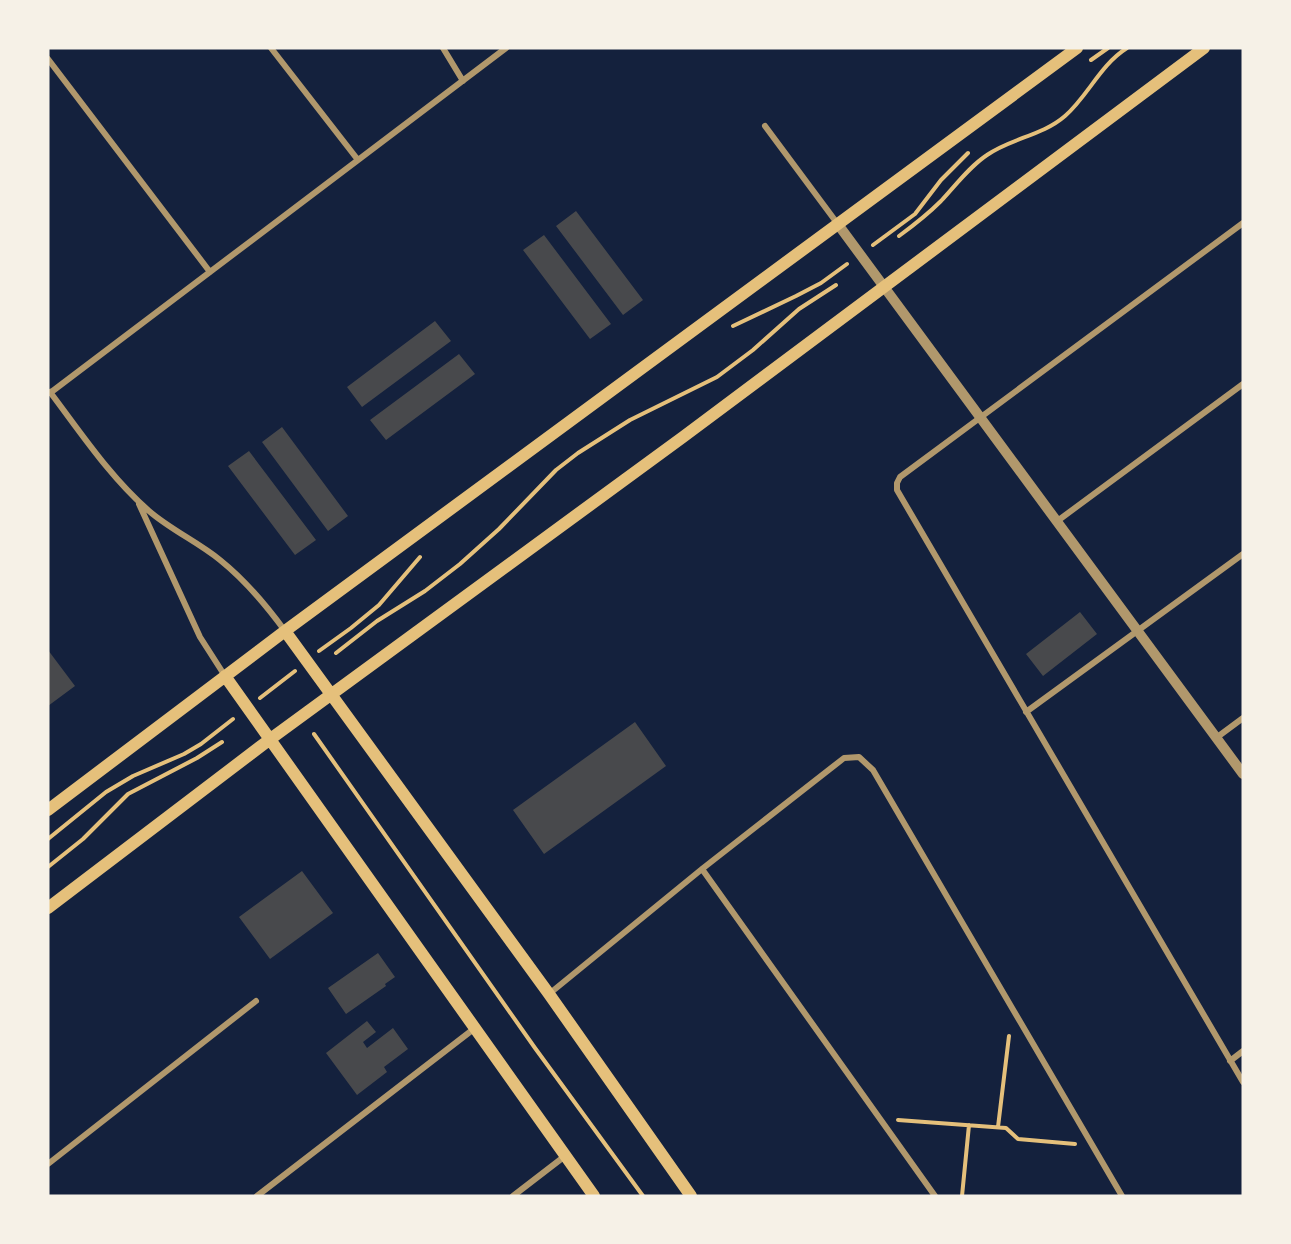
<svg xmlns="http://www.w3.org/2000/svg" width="1291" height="1244" font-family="'Varela Round',sans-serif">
	<rect width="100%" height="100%" fill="#14213d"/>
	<path fill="#48494c" d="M576,211L643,300L623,315L556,226Z
		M544,235L611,324L590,339L523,250Z
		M435,321L451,341L362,407L347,387Z
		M459,354L475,374L386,440L370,420Z
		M282,427L348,516L328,531L262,442Z
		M249,451L316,540L295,555L228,466Z
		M1080,612L1097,634L1043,676L1026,654Z
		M48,650L75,686L48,706Z
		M635,722L666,766L544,854L513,810Z
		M302,871L333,913L270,959L239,917Z
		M378,953L395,977L385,984L386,986L346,1014L328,988Z
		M367,1021L376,1032L363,1042L367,1048L393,1028L408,1049L384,1067L387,1072L357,1095L326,1053Z"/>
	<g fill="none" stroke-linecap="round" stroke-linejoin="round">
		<path stroke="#e5c07b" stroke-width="4" d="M1091,60L1108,48
			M899,236C914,225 928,214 941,201C956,185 969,167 987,155C1011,138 1042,136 1065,116C1088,96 1100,65 1127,48
			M873,245L915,214L941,180L968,153
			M733,326L796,296L821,283L847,264
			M319,651L351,628L379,605L420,557
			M336,653L377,621L425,591L460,564L499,529L556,470L578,453L630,420L717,377L753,350L799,309L836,285
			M260,698L295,671
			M314,734L535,1048L643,1196
			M48,839L106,792L133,776L184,754L201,744L233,719
			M48,867L83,839L128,794L197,758L222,742
			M898,1120L1006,1128L1018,1139L1075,1144
			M998,1127L1009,1036
			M962,1196L969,1125"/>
		<path stroke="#b1986c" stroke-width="6" d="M271,48L358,160
			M443,48L463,81
			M48,59L210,272
			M765,126L837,223
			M1243,223L900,477L897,483V490L1243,1082
			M50,392C81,433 110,477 149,511C171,530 198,542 220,560C245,580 266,605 285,631
			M50,393L506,48
			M139,504L200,637L225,676
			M1056,522L1243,384
			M1026,712L1243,554
			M1216,738L1243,718
			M702,869L935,1196
			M549,994L702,869L844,758L859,757L873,770L1122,1196
			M1230,1061L1243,1051
			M48,1164L256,1001
			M257,1196L475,1028
			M513,1196L565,1156"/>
		<path stroke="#b1986c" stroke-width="10" d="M837,223L1243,774"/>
		<path stroke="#e5c07b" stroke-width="12" d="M285,631L549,994L691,1196
			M225,676L594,1196
			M48,810L285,631L1077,48
			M48,908L269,740L683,437L1204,48"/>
	</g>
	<rect width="1291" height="1244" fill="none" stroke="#f6f1e7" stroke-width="99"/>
</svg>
